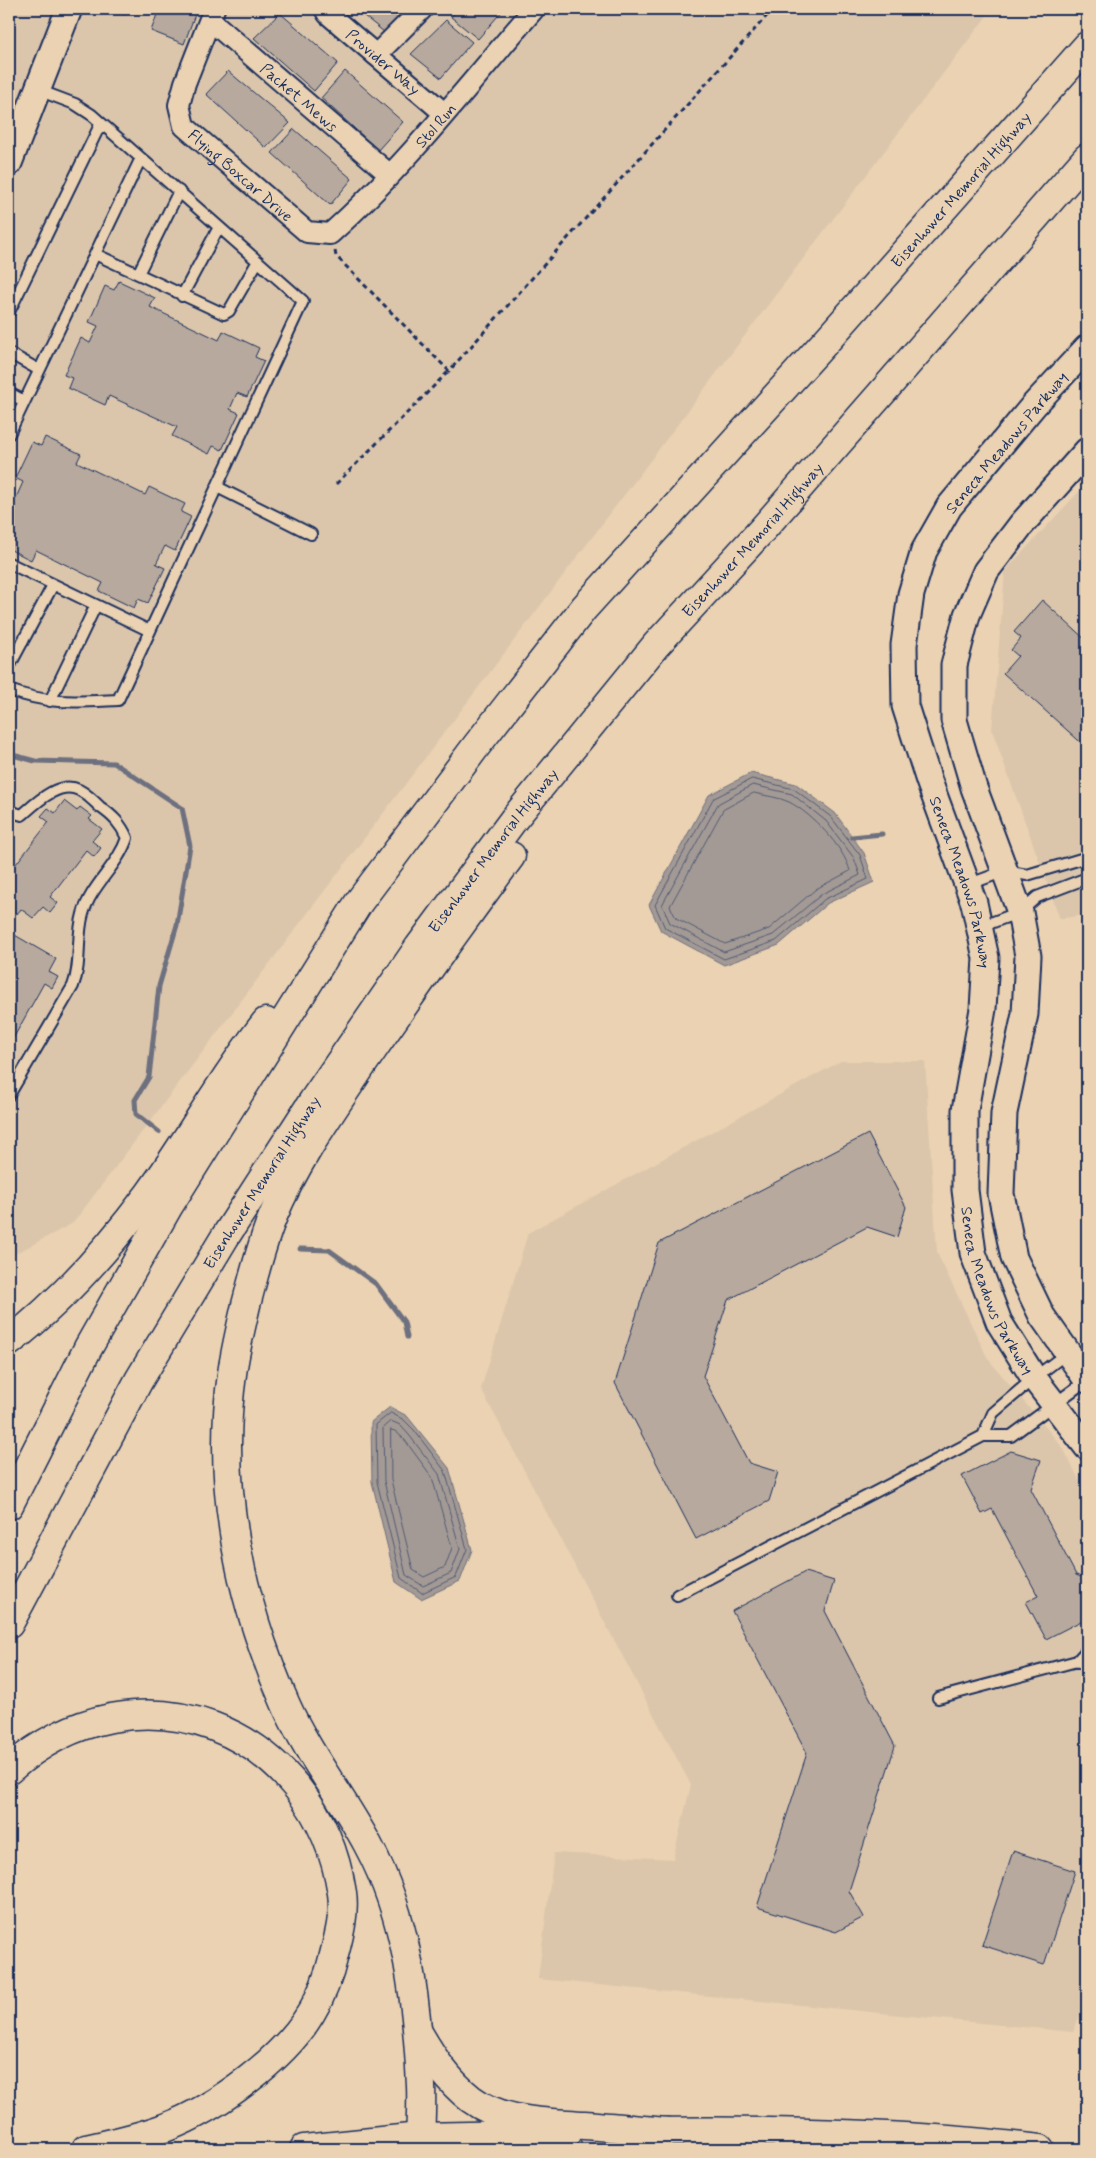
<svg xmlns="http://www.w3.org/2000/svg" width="1096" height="2158" font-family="Mynerve,sans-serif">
	<rect width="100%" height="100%" fill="#ead2b2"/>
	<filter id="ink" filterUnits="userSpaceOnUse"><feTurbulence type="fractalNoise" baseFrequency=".02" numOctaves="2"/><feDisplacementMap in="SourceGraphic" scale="10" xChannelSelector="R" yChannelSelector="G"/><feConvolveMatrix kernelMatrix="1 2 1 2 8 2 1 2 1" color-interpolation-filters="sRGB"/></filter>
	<g filter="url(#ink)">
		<path fill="#dbc6ac" d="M9,9H992L73,1223L9,1257Z
			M1087,483V914L1060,919L992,730L1005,571Z
			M841,1061H925L937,1253L988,1359L1063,1448L1087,1496V1998L1073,2032L538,1979L554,1853L673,1859L691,1785L481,1389L528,1233Z"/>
		<path fill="#a39a95" stroke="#6d6f7f" d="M751,773L796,784L835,813L864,853L874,882L828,903L779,945L724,965L661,931L649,905L709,795Z
			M390,1407L407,1416L449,1468L472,1550L460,1581L421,1599L396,1582L372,1482L371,1422Z"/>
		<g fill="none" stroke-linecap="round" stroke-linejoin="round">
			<path stroke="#515a74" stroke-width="1" d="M752,779L794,789L831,817L860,855L868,879L825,899L776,941L724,959L665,928L655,905L713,799Z
				M753,785L792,794L826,821L854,858L860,875L822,894L773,935L724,952L670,923L662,905L718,804Z
				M754,793C765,796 779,797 789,802C811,813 844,847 850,871L816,889L769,929L725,944L676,918L670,906L723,810Z
				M391,1413L404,1420L414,1430L445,1471L467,1549L456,1577L422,1593L401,1578L377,1482L376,1425Z
				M391,1421L400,1425L409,1435L439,1474L460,1549L451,1573L423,1586L406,1575L384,1481L383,1428Z
				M391,1430L395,1431L404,1439L432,1477L452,1548L445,1567L424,1577L413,1570L391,1480Z"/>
			<path stroke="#6d6f7f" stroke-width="5" d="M9,754L35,761L114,763L182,808L190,846L177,925L159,986L149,1077L135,1100L136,1114L159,1132
				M852,837L882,834
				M300,1249L329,1250L376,1284L404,1322L407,1337"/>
		</g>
		<path fill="#b7a99d" stroke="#1b2f5e" d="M159,9H197L184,44L151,31Z
			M363,9H406L384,32L359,12Z
			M458,9H504L478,39L451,17Z
			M280,13L338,63L314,91L254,38Z
			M446,20L472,42L441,78L411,54Z
			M228,71L290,123L266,148L206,94Z
			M345,71L403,122L378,150L321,98Z
			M294,129L352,179L330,205L272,153Z
			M119,281L155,298L150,307L219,340L223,331L259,348L255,357L264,361L247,397L237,393L230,409L239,413L222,450L213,446L209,454L172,436L177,427L109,396L105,405L68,388L72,378L64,375L81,338L90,343L98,326L89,322L105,286L114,290Z
			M45,437L81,454L77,462L145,495L149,487L185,504L181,512L191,517L175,551L165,546L156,564L165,568L148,603L138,599L134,608L99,591L103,583L36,550L31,560L9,549V495L16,498L23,482L15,478L32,442L41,446Z
			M1042,600L1087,641V748L1003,673L1018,656L1011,650L1021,638L1014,632Z
			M64,801L77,811L80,807L92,816L89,819L102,829L92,841L101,848L94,857L86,850L50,897L58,903L50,913L43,907L33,918L21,909L17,914L9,907V867L12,869L49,822L41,816L48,808L55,813Z
			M13,934L56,959L49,972L58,977L52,988L44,983L9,1046V941Z
			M868,1134L906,1207L897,1237L867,1227L728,1300L703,1376L749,1463L778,1472L769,1501L696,1539L615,1383L659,1243Z
			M1011,1451L1041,1460L1031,1489L1076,1575L1087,1579V1618L1046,1639L1026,1602L1038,1596L992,1509L982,1514L962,1476Z
			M805,1572L834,1581L825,1611L895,1746L849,1891L864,1917L836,1932L757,1907L807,1753L732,1611Z
			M1013,1851L1075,1871L1044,1965L982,1945Z"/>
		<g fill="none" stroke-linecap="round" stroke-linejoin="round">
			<g stroke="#1b2f5e" stroke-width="14">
				<path id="service" d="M95,254L224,314L229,311L258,261
					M138,274L179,191
					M182,296L219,227
					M9,312L101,123
					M9,353L39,370
					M9,393L24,401
					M9,434L141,158
					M217,487L311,534
					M9,563L150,631
					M9,667L53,585
					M9,690C50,705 76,702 118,700L303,301L92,115L75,104L38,90
					M50,701L96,605
					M9,811L22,815C36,803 59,780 79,790C87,794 94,801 100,807C113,816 121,824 127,838C118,866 91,885 83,914C76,938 82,963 73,986L9,1095
					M967,885L1005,871L1027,875L1081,859L1087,861
					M980,927L1020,912L1037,897L1087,878
					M983,1436L993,1413L1034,1378L1067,1353
					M677,1595L983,1436H1011L1087,1380
					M1077,1661L1087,1665
					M938,1698L1077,1661L1087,1650"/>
			</g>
			<g stroke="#1b2f5e" stroke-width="24">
				<g id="minor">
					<path id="s1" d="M214,9L185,83L179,105L184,126L307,232L330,234C405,167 468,85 534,9"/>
					<path id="s2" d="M325,9L328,14L444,113"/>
					<path id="s3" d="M210,20L389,174"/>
					<path d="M376,55L422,9"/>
				</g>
			</g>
			<g stroke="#1b2f5e" stroke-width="29">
				<g id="tertiary">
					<path d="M9,163L69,9"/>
					<path id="s4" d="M1087,348L1034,405L949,507L924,551L911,594L904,645L905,706L929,781L974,903L986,958L983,1009L965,1110V1190L973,1253L999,1322L1034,1378L1087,1447"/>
					<path d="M1087,451L1021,525L986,571L967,615L954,665V720L974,788L1020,912L1028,956L1025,1014L1004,1113L1001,1194L1014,1258L1042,1316L1087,1380"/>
				</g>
			</g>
			<g stroke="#1b2f5e" stroke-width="31">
				<path id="primary" d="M645,2132C777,2130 909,2133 1040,2149
					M304,2149L420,2137L567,2134"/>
			</g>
			<g stroke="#1b2f5e" stroke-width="31">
				<g id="motorway">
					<path d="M9,1342C63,1300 108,1249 149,1194C190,1138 223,1076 266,1022"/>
					<path id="s5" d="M9,1505L88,1348L168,1207L359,902L477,745L584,608L828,339L1087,46"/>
					<path id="s6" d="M9,1624L139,1380L225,1237L313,1101L419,947L514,819L656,645L762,530L1087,158"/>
					<path d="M9,1770C136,1657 316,1726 342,1893C345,1913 339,1936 334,1955C329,1976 322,1995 311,2013C284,2059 216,2108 167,2127C141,2137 113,2143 86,2149"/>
					<path d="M419,2034C433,2058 448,2081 471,2099C503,2123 546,2122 584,2125C612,2127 640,2130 668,2132"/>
					<path d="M420,2149C420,2128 422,2107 421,2086C417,2003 408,1919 368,1845C343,1798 308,1754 286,1705C240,1602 216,1487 232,1374C235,1351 241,1327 246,1305C254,1275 261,1245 273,1216C295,1163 331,1112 363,1064C411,994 460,925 511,856"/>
				</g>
			</g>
			<path stroke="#1b2f5e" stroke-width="3" stroke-dasharray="5 4" stroke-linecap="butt" d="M104,9L127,14L143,9
				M335,251L336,256L449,371L773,9
				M336,484L449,371"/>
			<use href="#service" stroke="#ead2b2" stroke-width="10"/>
			<use href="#minor" stroke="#ead2b2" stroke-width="20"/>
			<use href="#tertiary" stroke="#ead2b2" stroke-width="25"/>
			<use href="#primary" stroke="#ead2b2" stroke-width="28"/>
			<use href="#motorway" stroke="#ead2b2" stroke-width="28"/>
		</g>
	</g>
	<g text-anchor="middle" stroke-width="5" stroke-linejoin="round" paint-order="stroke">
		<g font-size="16" fill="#1b2f5e" stroke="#ead2b2">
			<text dy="6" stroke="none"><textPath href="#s2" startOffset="79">Provider Way</textPath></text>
			<text dy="6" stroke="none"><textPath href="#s3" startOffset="118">Packet Mews</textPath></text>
			<text dy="6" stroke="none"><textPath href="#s1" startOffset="461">Stol Run</textPath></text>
			<text dy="6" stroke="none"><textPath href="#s1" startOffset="199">Flying Boxcar Drive</textPath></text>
			<text dy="6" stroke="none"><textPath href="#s5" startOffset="1631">Eisenhower Memorial Highway</textPath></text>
			<text transform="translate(1006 442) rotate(-50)" y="6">Seneca Meadows Parkway</text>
			<text dy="6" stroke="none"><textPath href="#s6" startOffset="1319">Eisenhower Memorial Highway</textPath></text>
			<text dy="6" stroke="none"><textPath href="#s6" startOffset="914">Eisenhower Memorial Highway</textPath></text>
			<text dy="6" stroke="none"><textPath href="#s4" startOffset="604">Seneca Meadows Parkway</textPath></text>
			<text dy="6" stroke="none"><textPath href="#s6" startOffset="509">Eisenhower Memorial Highway</textPath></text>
			<text dy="6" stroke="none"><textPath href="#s4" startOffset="1024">Seneca Meadows Parkway</textPath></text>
		</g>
	</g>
	<rect width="1096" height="2158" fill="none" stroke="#ead2b2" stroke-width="30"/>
	<rect x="15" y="15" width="1066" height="2128" fill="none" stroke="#1b2f5e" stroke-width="2" filter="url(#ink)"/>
</svg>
